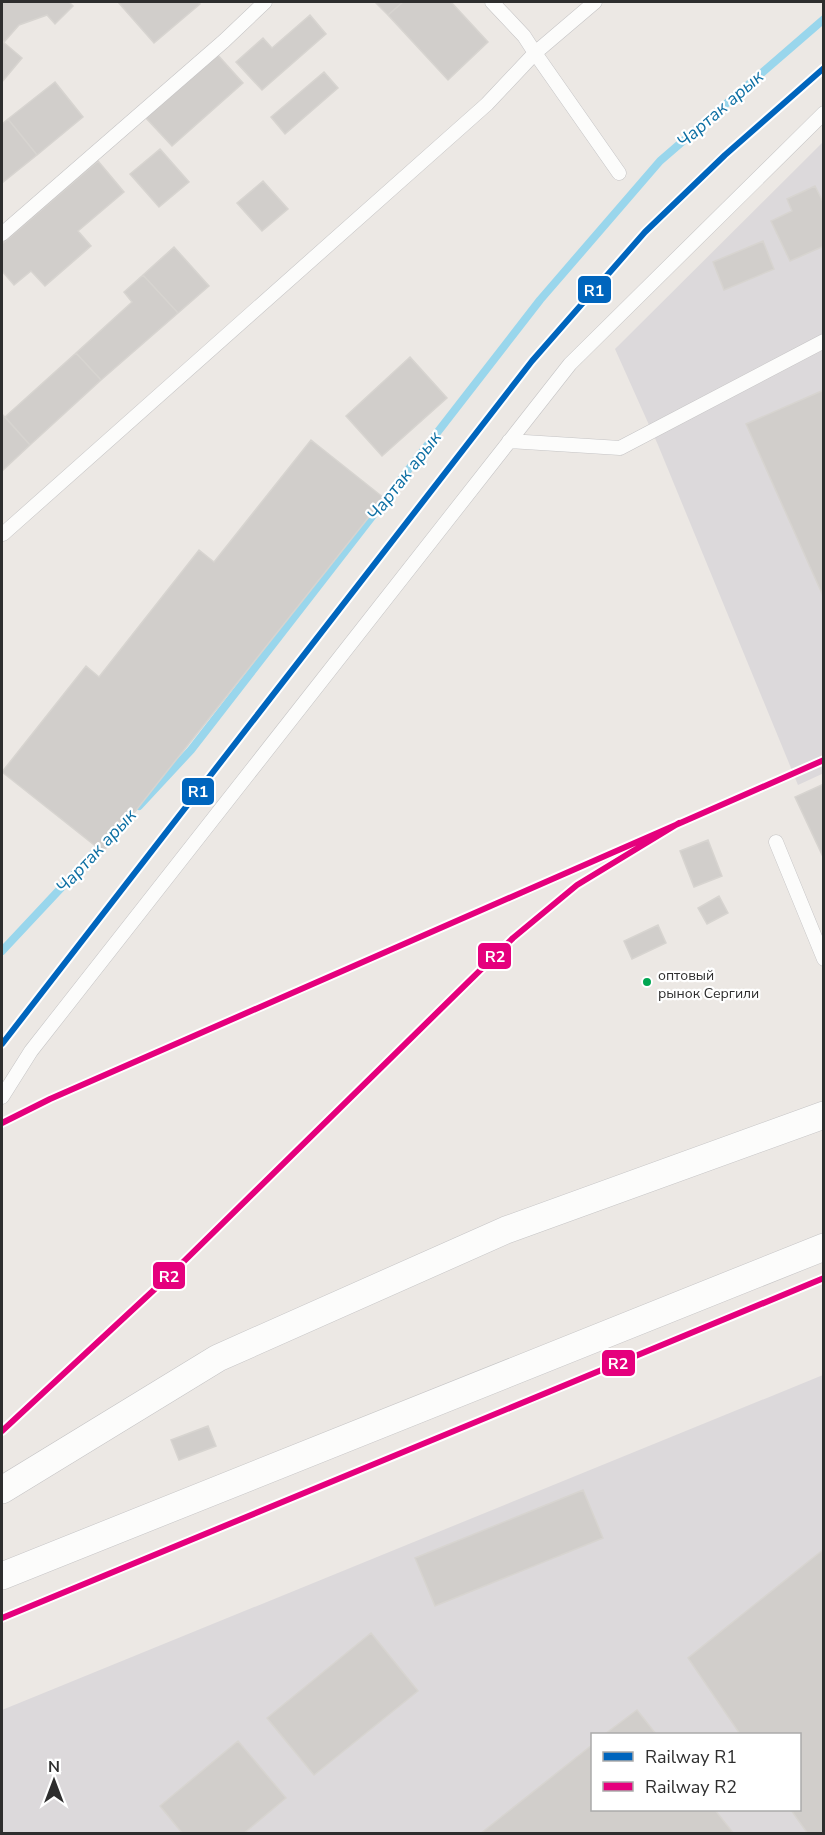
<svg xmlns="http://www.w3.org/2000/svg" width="825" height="1835" font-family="'Nunito Sans',sans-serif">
	<rect width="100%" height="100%" fill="#ece8e4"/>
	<path fill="#dcd9db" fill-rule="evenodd" d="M823,142L824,773L798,785L658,445L615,349Z
		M823,1375V1833L2,1834V1710ZM592,1734H800V1810H592Z"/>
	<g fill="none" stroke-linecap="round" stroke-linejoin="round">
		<path stroke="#99d6ec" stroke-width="8" d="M139,806L191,750L540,300L660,161L824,19
			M2,951L105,841"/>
	</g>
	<path fill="#d1cecb" stroke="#d7d4d0" stroke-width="1.5" d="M2,2H69L73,6L55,24L47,15L19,25L4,42L2,41Z
		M118,2H198L200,4L154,43Z
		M375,2H403L388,15Z
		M403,2H451L488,42L448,80L388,15Z
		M310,15L326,34L262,90L236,62L263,38L272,48Z
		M2,41L22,58L2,82Z
		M216,53L243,83L172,146L145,117Z
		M324,72L338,88L285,134L271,117Z
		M55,82L83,117L37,155L8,119Z
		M8,119L37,155L2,183V124Z
		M160,149L189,182L159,207L130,174Z
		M98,161L124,192L78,231L91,246L45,286L31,271L14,285L2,271V244Z
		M263,181L288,209L262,231L237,203Z
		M815,186L824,204V246L790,261L771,221L792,211L787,199Z
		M763,241L774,269L724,290L713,262Z
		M174,247L209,286L178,313L143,275Z
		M143,275L178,313L101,380L76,353L132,302L124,292Z
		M76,353L101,380L30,445L5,417Z
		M410,357L447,398L382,456L346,416Z
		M824,390V598L746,424Z
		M2,414L30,445L2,471Z
		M311,440L384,498L103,852L2,772L86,666L99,677L199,550L214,562Z
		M824,784V859L795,797Z
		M708,840L722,876L694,887L680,851Z
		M719,896L728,913L707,924L698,908Z
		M658,925L666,943L632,959L624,941Z
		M208,1426L216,1446L179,1460L171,1440Z
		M583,1490L603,1538L435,1606L415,1558Z
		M824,1549V1834H808L791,1810H800V1734H740L688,1658Z
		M371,1633L418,1691L314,1775L267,1718Z
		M637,1710L656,1734H605Z
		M238,1741L286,1798L243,1834H183L160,1806Z
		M592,1745V1810H715L734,1834H480Z"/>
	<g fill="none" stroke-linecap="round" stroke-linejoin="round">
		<g stroke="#c5c4c5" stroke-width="15">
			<path id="lane" d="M492,2L524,36L535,53L595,2
				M2,234L224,41L265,2
				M509,441L620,448L824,341
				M3,534L487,104L535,53L619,173
				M776,842L824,959
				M2,1097L31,1051L570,364L824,113"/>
		</g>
		<g stroke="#c5c4c5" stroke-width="28">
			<path id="street" d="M2,1490L218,1358L506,1230L824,1115
				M2,1576L824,1247"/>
		</g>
		<use href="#lane" stroke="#fcfcfb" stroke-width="14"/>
		<use href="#street" stroke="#fcfcfb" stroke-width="27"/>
		<g stroke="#fff" stroke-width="10">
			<path id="rail-1" d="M2,1044L532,361L645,232L725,155L824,68"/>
		</g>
		<g stroke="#fff" stroke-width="10">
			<path id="rail-2" d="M2,1123L50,1099L824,760
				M2,1431L170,1275L513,938L577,885L679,823
				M2,1618L824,1278"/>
		</g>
		<use href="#rail-1" stroke="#0065bd" stroke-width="6"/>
		<use href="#rail-2" stroke="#e5007d" stroke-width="6"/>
	</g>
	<circle fill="#00a651" stroke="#fff" stroke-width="2" cx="647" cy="982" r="5"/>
	<g text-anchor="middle" stroke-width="4.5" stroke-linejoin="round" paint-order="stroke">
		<g font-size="14" fill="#2e2e2e" stroke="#fff" text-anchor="start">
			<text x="658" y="980">оптовый<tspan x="658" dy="18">рынок Сергили</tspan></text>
		</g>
		<g font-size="18" font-style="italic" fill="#0d6fa3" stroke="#fff">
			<text transform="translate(720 109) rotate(-41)" y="6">Чартак арык</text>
			<text transform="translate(404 476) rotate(-52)" y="6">Чартак арык</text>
			<text transform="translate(96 851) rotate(-47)" y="6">Чартак арык</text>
		</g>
	</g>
	<g stroke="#fff" stroke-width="2">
		<rect x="577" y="275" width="35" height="29" rx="6" fill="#0065bd"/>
		<rect x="181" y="777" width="34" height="29" rx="6" fill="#0065bd"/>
		<rect x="477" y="942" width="35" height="28" rx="6" fill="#e5007d"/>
		<rect x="152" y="1261" width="34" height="29" rx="6" fill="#e5007d"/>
		<rect x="601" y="1349" width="35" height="28" rx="6" fill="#e5007d"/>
	</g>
	<g font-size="16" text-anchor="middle" font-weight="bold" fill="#fff">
		<text x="594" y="296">R1</text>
		<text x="198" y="797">R1</text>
		<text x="495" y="962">R2</text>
		<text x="169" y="1282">R2</text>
		<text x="618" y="1369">R2</text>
	</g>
	<rect width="825" height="1835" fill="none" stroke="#2e2e2e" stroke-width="6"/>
	<rect x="591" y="1733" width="210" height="78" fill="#ffffff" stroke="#ababab" stroke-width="1.5"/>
	<rect x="603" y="1752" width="30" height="9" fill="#0065bd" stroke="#ababab" stroke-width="1.5"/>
	<text x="645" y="1763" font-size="18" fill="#2e2e2e">Railway R1</text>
	<rect x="603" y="1782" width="30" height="9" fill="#e5007d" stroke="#ababab" stroke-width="1.5"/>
	<text x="645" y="1793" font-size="18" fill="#2e2e2e">Railway R2</text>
	<g transform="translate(54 1781)" stroke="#ffffff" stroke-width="4.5" paint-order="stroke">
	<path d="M0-4.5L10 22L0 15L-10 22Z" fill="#2e2e2e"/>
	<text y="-9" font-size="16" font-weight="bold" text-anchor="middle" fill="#2e2e2e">N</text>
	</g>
</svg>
